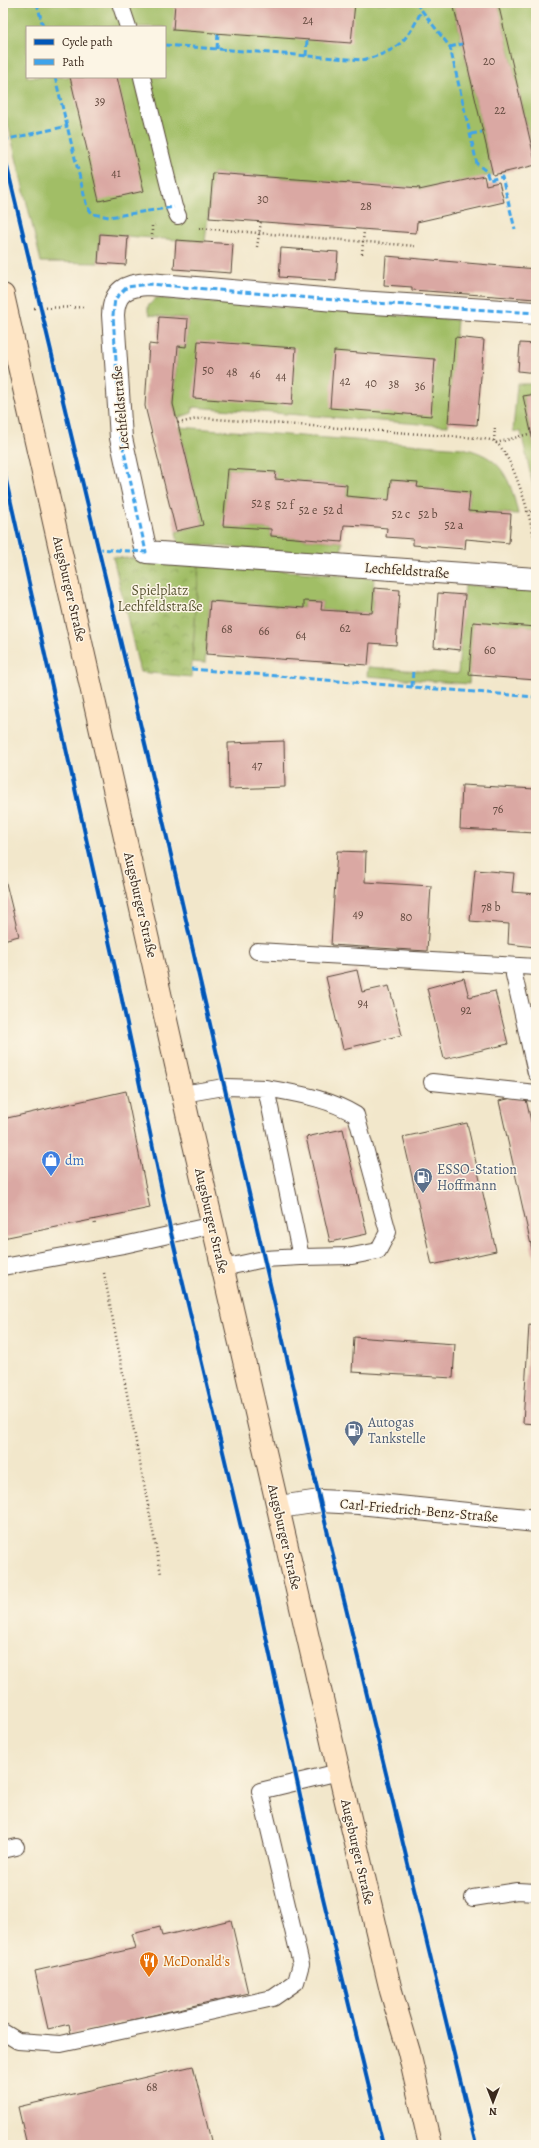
<svg xmlns="http://www.w3.org/2000/svg" width="539" height="2148" font-family="Alegreya,serif">
	<defs>
		<pattern id="park-crowns" width="20" height="18" patternUnits="userSpaceOnUse"><rect width="20" height="18" fill="#a1be66"/><path d="M2 6a3 3 0 1 1 6 0M12 15a3 3 0 1 1 6 0" fill="none" stroke="#849b53"/></pattern>
	</defs>
	<rect width="100%" height="100%" fill="#fcf5e5"/>
	<filter id="ink" filterUnits="userSpaceOnUse"><feTurbulence type="fractalNoise" baseFrequency=".025" numOctaves="2"/><feDisplacementMap in="SourceGraphic" scale="8" xChannelSelector="R" yChannelSelector="G"/><feConvolveMatrix kernelMatrix="1 2 1 2 8 2 1 2 1" color-interpolation-filters="sRGB"/></filter>
	<filter id="wash" filterUnits="userSpaceOnUse"><feTurbulence type="fractalNoise" baseFrequency=".012" numOctaves="4" result="noise"/><feDisplacementMap in="SourceGraphic" scale="16" xChannelSelector="R" yChannelSelector="G"/><feGaussianBlur stdDeviation="0.9" result="paint"/><feColorMatrix in="noise" values="0 0 0 0 0 0 0 0 0 0 0 0 0 0 0 0 0 1.4 0 .05"/><feComposite in="paint" operator="in"/></filter>
	<g filter="url(#wash)">
		<rect width="100%" height="100%" fill="#f2e7cb"/>
		<path fill="#a1be66" stroke="#6e7442" fill-rule="evenodd" d="M3,3H453L493,175L419,190V188L213,173L205,242L100,234L98,263L41,262L3,103ZM27,27H165V77H27Z
			M498,3H533L536,16V165Z
			M156,298L457,320L448,426L193,407L192,413L177,418L173,404L178,346L186,347L188,319L150,315L148,312V306Z
			M517,384H536V394L523,397L536,453V499L521,432L513,431Z
			M179,427L462,448C502,456 510,478 518,514L468,511L470,492L417,487V482L391,480L389,500L346,496L347,485L275,479L276,472L228,469L224,526L271,529V536L342,542L341,556L178,543L176,532L203,524Z
			M199,564L374,578L372,613L321,610L322,602L304,601V608L210,601L205,663L192,662Z
			M465,585L536,590V627L473,623L469,684L367,676L368,667L458,674Z"/>
		<path fill="url(#park-crowns)" stroke="#6e7442" d="M113,557L199,564L191,677L140,672Z"/>
		<g id="blocks">
			<path fill="#daa8a3" d="M175,3H355L351,43L173,30Z
				M453,3H498L536,165L493,175Z
				M70,77H117L144,191L99,201Z
				M213,173L420,188L419,190L484,176L486,185L499,182L504,202L417,222L416,233L209,218Z
				M100,234L128,236L126,265L98,263Z
				M176,240L233,244L231,273L174,269Z
				M281,248L338,252L336,281L279,277Z
				M386,256L536,269V299L412,290V287L384,285Z
				M159,317L188,319L186,347L178,346L173,404L203,525L176,531L145,406L149,344L157,345Z
				M455,337L484,340L477,425L448,423Z
				M198,341L296,348L292,405L193,398Z
				M520,343L536,344V373L518,371Z
				M334,351L435,359L431,416L330,408Z
				M536,394V450H535L523,396Z
				M228,469L276,472L275,479L347,485L346,496L389,500L391,480L418,482L417,487L470,492L468,511L511,514L509,543L466,539L465,549L413,545V539L386,537L387,528L365,526L344,525L342,542L271,536V529L223,526Z
				M374,588L400,590L396,645L370,643L368,665L206,654L210,601L304,608V601L322,602L321,610L372,613Z
				M438,593L465,595L460,650L434,647Z
				M473,622L536,627V680L469,675Z
				M284,741L285,787L229,789L228,743Z
				M462,785L536,789V833L460,829Z
				M337,851L366,852L365,882L431,886L427,951L331,945Z
				M475,870L514,873L512,892L536,894V947L508,944L509,924L470,921Z
				M3,871L19,936L3,940Z
				M357,970L362,992L389,986L402,1035L343,1049L326,977Z
				M464,978L469,997L495,991L508,1044L444,1059L427,988Z
				M126,1091L150,1208L3,1238V1119Z
				M525,1095L536,1143L535,1263L499,1101Z
				M467,1123L496,1251L432,1265L403,1137Z
				M343,1129L367,1234L330,1242L306,1137Z
				M529,1325L536,1326V1424L523,1423Z
				M354,1337L455,1344L453,1378L352,1372Z
				M231,1920L248,1993L71,2034L69,2024L48,2029L35,1971L136,1948L132,1934L160,1927L162,1936Z
				M193,2066L212,2145H27L18,2107Z"/>
		</g>
	</g>
	<g filter="url(#ink)">
		<use href="#blocks" fill-opacity="0" stroke="#564638" stroke-width="1"/>
		<g fill="none" stroke-linecap="round" stroke-linejoin="round">
			<g stroke="#564638" stroke-width="18">
				<path id="service" d="M120,3L128,27
					M142,77L174,207L178,216
					M257,951L536,967
					M514,975L536,1073
					M432,1082L536,1093
					M266,1088C298,1094 328,1098 356,1115L388,1232L378,1251L352,1256L301,1257
					M183,1094L224,1087L266,1088L301,1257L264,1259L223,1268
					M3,1267L124,1245L213,1225
					M3,1850L16,1847
					M473,1898L517,1891L536,1892
					M3,2032L18,2041L61,2044L273,1998L296,1982L301,1964L260,1791L339,1772"/>
			</g>
			<g stroke="#564638" stroke-width="24">
				<path id="minor" d="M536,313L358,302L149,284C126,285 114,291 113,315L121,438L146,552L536,579
					M279,1507L320,1501L359,1503L536,1521"/>
			</g>
			<g stroke="#564638" stroke-width="24">
				<path id="secondary" d="M3,295L188,1118L339,1772L391,1991L409,2052L430,2145"/>
			</g>
			<path stroke="#564638" stroke-width="2.5" stroke-dasharray="1 3" stroke-linecap="butt" d="M199,228L415,246
				M152,239V226L155,225
				M257,247L261,222
				M362,254L364,230
				M34,308L86,307
				M178,423L202,418L476,438C481,439 489,439 494,441C513,452 535,530 536,552
				M494,441L495,427
				M496,443L532,433
				M526,512L536,510
				M94,1219L95,1225
				M104,1273L161,1574"/>
			<use href="#service" stroke="#fff" stroke-width="16"/>
			<use href="#minor" stroke="#fff" stroke-width="22"/>
			<use href="#secondary" stroke="#fee5c5" stroke-width="22"/>
			<path stroke="#3fa3ea" stroke-width="3" stroke-dasharray="6 3" stroke-linecap="butt" d="M37,3L43,27
				M416,3L450,47L477,164L486,171L489,180L502,177L515,229
				M165,45L362,60C394,53 408,42 421,11
				M450,47L462,44
				M217,49L218,33
				M306,56L307,40
				M55,77L87,207L93,214L109,217L174,207
				M471,134L482,132
				M3,140L68,126
				M97,549L146,552L121,438L113,315L115,299L127,287L149,284L358,302L536,313
				M191,669L536,697
				M412,687L413,670"/>
			<g stroke="#fcf5e5" stroke-width="6">
				<path id="cycleway" d="M3,150L156,790L320,1501L476,2145
					M3,467L118,981L171,1233L258,1599L315,1865L383,2145"/>
			</g>
			<use href="#cycleway" stroke="#0057b8" stroke-width="4"/>
		</g>
	</g>
	<defs>
		<g id="shop-pin" transform="scale(1)"><path d="M0 17L-7.5 6A9.5 9.5 0 1 1 7.5 6Z" fill="#3f7fe0" stroke="#fcf5e5"/><path d="M-5-2.5h2.3a2.7 3.5 0 0 1 5.4 0H5L5.5 6h-11ZM-1.5-2.5h3a1.5 2.3 0 0 0-3 0Z" fill="#fff"/></g>
		<g id="fuel-pin" transform="scale(1)"><path d="M0 17L-7.5 6A9.5 9.5 0 1 1 7.5 6Z" fill="#5c6f8a" stroke="#fcf5e5"/><path d="M-5.5-6h7V0h2V4h1.3V-2.5L3-4.5l.8-.8L6-3V5H2.5V1h-1V6h-7ZM-4.2-4.7v3.2H.2V-4.7Z" fill="#fff"/></g>
		<g id="restaurant-pin" transform="scale(1)"><path d="M0 17L-7.5 6A9.5 9.5 0 1 1 7.5 6Z" fill="#e8710a" stroke="#fcf5e5"/><path d="M-5-6h1v4h1v-4h1v4h1v-4h1v5L-1.5 .5V6h-2V.5L-5-1ZM5-6V6H3V1.5H1.5Q1.5-4 5-6Z" fill="#fff"/></g>
	</defs>
	<g fill-rule="evenodd">
		<use href="#shop-pin" x="51" y="1160"/>
		<use href="#fuel-pin" x="423" y="1177"/>
		<use href="#fuel-pin" x="354" y="1430"/>
		<use href="#restaurant-pin" x="149" y="1961"/>
	</g>
	<g text-anchor="middle" stroke-width="3" stroke-linejoin="round" paint-order="stroke">
		<g font-size="12" fill="#634a3f">
			<text x="308" y="24">24</text>
			<text x="489" y="65">20</text>
			<text x="100" y="105">39</text>
			<text x="500" y="114">22</text>
			<text x="116" y="177">41</text>
			<text x="263" y="203">30</text>
			<text x="366" y="210">28</text>
			<text x="208" y="374">50</text>
			<text x="232" y="376">48</text>
			<text x="255" y="378">46</text>
			<text x="281" y="380">44</text>
			<text x="345" y="385">42</text>
			<text x="371" y="387">40</text>
			<text x="394" y="388">38</text>
			<text x="420" y="390">36</text>
			<text x="261" y="507">52 g</text>
			<text x="285" y="509">52 f</text>
			<text x="308" y="514">52 e</text>
			<text x="333" y="514">52 d</text>
			<text x="401" y="518">52 c</text>
			<text x="428" y="518">52 b</text>
			<text x="454" y="529">52 a</text>
			<text x="345" y="632">62</text>
			<text x="227" y="633">68</text>
			<text x="264" y="635">66</text>
			<text x="301" y="639">64</text>
			<text x="490" y="654">60</text>
			<text x="257" y="769">47</text>
			<text x="498" y="813">76</text>
			<text x="491" y="911">78 b</text>
			<text x="358" y="918">49</text>
			<text x="406" y="921">80</text>
			<text x="363" y="1007">94</text>
			<text x="466" y="1014">92</text>
			<text x="152" y="2091">68</text>
		</g>
		<g font-size="14" fill="#3b2a1e" stroke="#fcf5e5">
			<text transform="translate(120 408) rotate(-95)" y="5">Lechfeldstraße</text>
			<text transform="translate(407 570) rotate(4)" y="5">Lechfeldstraße</text>
			<text transform="translate(70 589) rotate(77)" y="5">Augsburger Straße</text>
			<text transform="translate(141 905) rotate(77)" y="5">Augsburger Straße</text>
			<text transform="translate(212 1221) rotate(77)" y="5">Augsburger Straße</text>
			<text transform="translate(419 1510) rotate(5)" y="5">Carl-Friedrich-Benz-Straße</text>
			<text transform="translate(285 1537) rotate(77)" y="5">Augsburger Straße</text>
			<text transform="translate(358 1852) rotate(77)" y="5">Augsburger Straße</text>
		</g>
		<g font-size="14" fill="#5a5634" stroke="#fcf5e5">
			<text x="160" y="595">Spielplatz<tspan x="160" dy="16">Lechfeldstraße</tspan></text>
		</g>
		<g font-size="14" fill="#366cbe" stroke="#fcf5e5" text-anchor="start">
			<text x="65" y="1165">dm</text>
		</g>
		<g font-size="14" fill="#4e5e75" stroke="#fcf5e5" text-anchor="start">
			<text x="437" y="1174">ESSO-Station<tspan x="437" dy="16">Hoffmann</tspan></text>
			<text x="368" y="1427">Autogas<tspan x="368" dy="16">Tankstelle</tspan></text>
		</g>
		<g font-size="14" fill="#c56008" stroke="#fcf5e5" text-anchor="start">
			<text x="163" y="1966">McDonald's</text>
		</g>
	</g>
	<rect width="539" height="2148" fill="none" stroke="#fcf5e5" stroke-width="16"/>
	<rect x="26" y="26" width="140" height="52" fill="#fcf5e5" stroke="#afa495"/>
	<rect x="34" y="39" width="20" height="6" fill="#0057b8" stroke="#afa495"/>
	<text x="62" y="46" font-size="12" fill="#3b2a1e">Cycle path</text>
	<rect x="34" y="59" width="20" height="6" fill="#3fa3ea" stroke="#afa495"/>
	<text x="62" y="66" font-size="12" fill="#3b2a1e">Path</text>
	<g transform="translate(493 2102) rotate(180)" stroke="#fcf5e5" stroke-width="3" paint-order="stroke">
	<path d="M0-3L7 15L0 10L-7 15Z" fill="#3b2a1e"/>
	<text y="-6" font-size="11" font-weight="bold" text-anchor="middle" fill="#3b2a1e">N</text>
	</g>
</svg>
